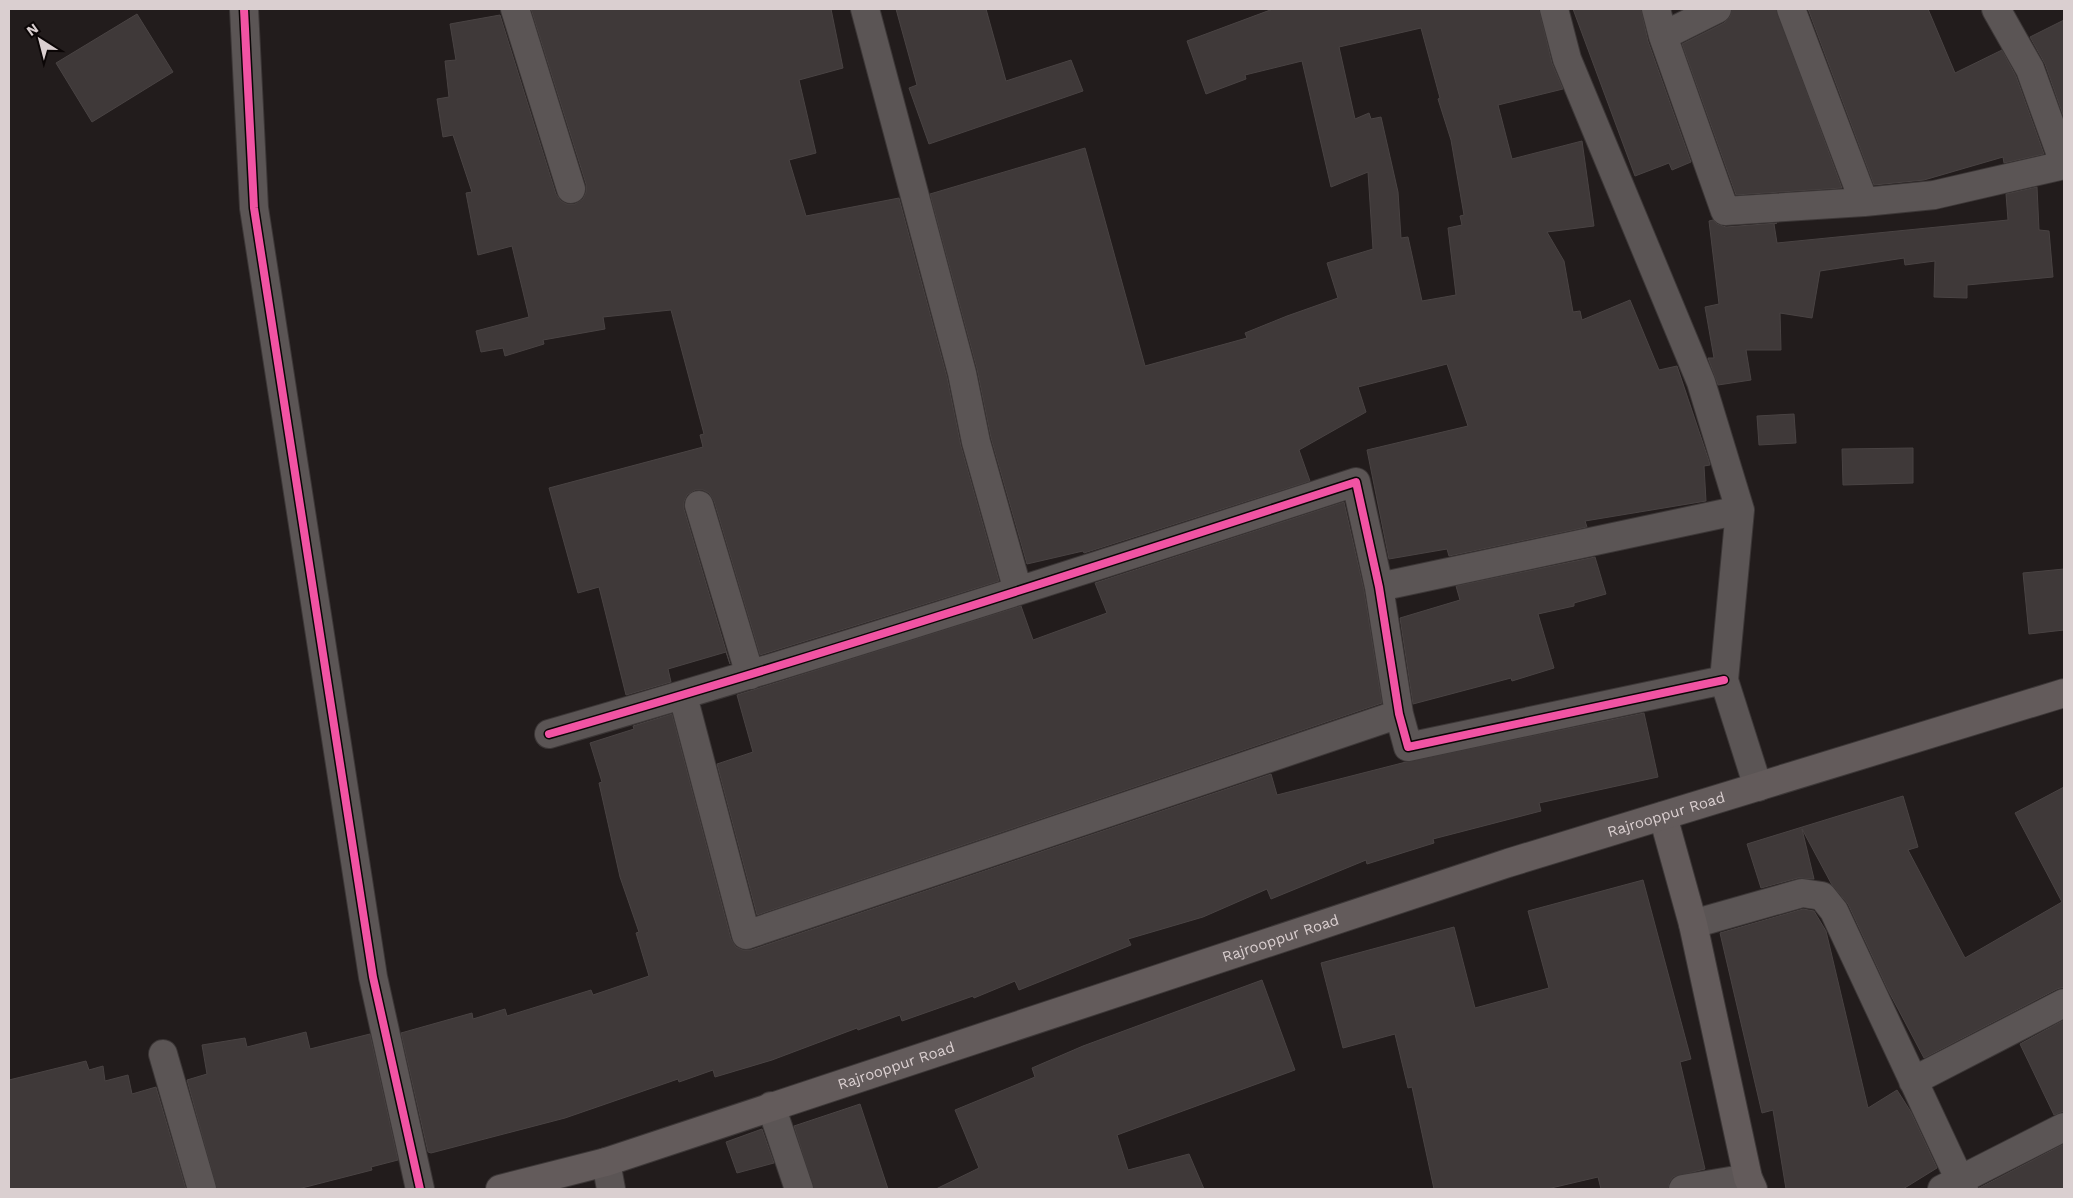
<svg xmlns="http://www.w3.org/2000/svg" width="2073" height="1198" font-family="'Work Sans',sans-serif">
	<rect width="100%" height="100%" fill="#221c1c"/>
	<path fill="#3f3939" stroke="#494343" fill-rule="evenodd" d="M531,9H831L843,68L799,80L816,153L789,160L806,216L899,198L947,377L961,446L999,581L760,655L714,501L709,493L703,490H695L687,495L684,502V509L730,664L726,652L668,669L671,682L626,695L599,587L578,593L549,488L703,447L700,435L704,434L671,310L603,317L605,329L543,340L544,344L505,356L503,348L481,352L476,331L529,317L512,246L478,255L466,193L472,192L453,135L443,137L437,99L449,97L445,61L456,60L450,24L500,15L556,194L561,201L567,204H575L583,199L586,192V184Z
		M896,9H986L1006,81L1071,60L1083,91L929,144L909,88L917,85Z
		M1273,9H1539L1552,63L1563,89L1498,105L1512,159L1582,141L1594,226L1547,232L1564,261L1573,312L1580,311L1582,320L1630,300L1659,370L1677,366L1709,461L1710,465L1704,466L1706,501L1585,521L1587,527L1449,556L1447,549L1389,559L1367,450L1468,426L1447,364L1358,387L1366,412L1299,450L1310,481L1084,553L1083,551L1027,564L991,438L977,369L930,194L1085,148L1145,366L1247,338L1245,333L1287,316L1338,298L1327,263L1373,249L1368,172L1331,187L1302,61L1245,75L1246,79L1206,94L1187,41ZM1421,28L1440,98L1438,99L1451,140L1464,215L1460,216L1462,225L1448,228L1456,295L1422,301L1408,237L1401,238L1398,192L1381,117L1371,119L1369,113L1355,119L1339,47Z
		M1573,9H1641L1648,41L1691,162L1672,170L1669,163L1635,176Z
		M1732,9H1776L1842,188L1736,195L1682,44L1724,23L1730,17Z
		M1808,9H1928L1955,73L2002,50L2016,76L2044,154L2004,163L2003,157L1924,180L1874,185Z
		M137,14L173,72L92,122L56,63Z
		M2064,20V118L2045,64L2030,37Z
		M2037,187L2039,230L2049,231L2053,277L1967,285V298L1934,297L1935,261L1905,265L1904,258L1820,271L1812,318L1780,313L1781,350H1746L1751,380L1718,385L1708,358H1714L1705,307L1719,304L1709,221L1713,220L1717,224L1726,227L1777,223L1774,224L1777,243L2008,220L2006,194Z
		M1794,414L1796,443L1759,445L1757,416Z
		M1913,448V483L1843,485L1842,449Z
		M1344,502L1364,590L1382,703L757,915L717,764L753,752L737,695L1021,606L1033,640L1107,613L1095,583Z
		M1595,557L1606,594L1574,603V606L1538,614L1554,668L1512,681L1511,678L1413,704L1400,618L1460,600L1456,586Z
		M2064,569V630L2029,634L2023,573Z
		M1644,713L1658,777L1539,803L1541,811L1433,839L1434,843L1367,864L1366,860L1271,899L1267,889L1203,917L1128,939L1131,945L1019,990L1015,981L974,998L973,996L902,1021L900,1015L858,1030L857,1028L772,1060L715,1077L713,1070L679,1082L678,1079L565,1118L431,1153L428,1152L401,1033L472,1013L473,1019L505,1009L507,1016L591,990L593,995L649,976L636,933L639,932L620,877L599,783L602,782L590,743L634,729L633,726L672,714L731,939L736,947L743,950H751L1271,774L1277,795L1406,762Z
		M2064,787V987L2057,989L1924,1058L1888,990L1848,904L1832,885L1802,829L1814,879L1798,878L1761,888L1747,844L1903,796L1918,847L1908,850L1965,958L2062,902L2015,813Z
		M1643,880L1691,1059L1680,1062L1705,1169L1673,1177L1669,1183L1668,1189H1601L1598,1177L1547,1189H1434L1412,1087L1408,1088L1395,1034L1343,1048L1321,963L1454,927L1475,1008L1549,988L1528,911Z
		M1803,909L1814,911L1826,931L1868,1108L1897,1090L1911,1112L1937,1168L1903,1189H1786L1773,1110L1762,1113L1720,933Z
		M1262,980L1295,1070L1117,1135L1128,1170L1189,1154L1204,1189H936L979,1168L955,1110L1035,1077L1032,1068L1083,1046Z
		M2064,1020V1111L2054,1115L2020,1044Z
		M306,1032L310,1049L370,1034L398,1160L371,1167L372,1170L298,1189H217L187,1080L207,1074L202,1045L245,1038L247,1047Z
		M86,1061L89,1070L103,1066L105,1081L128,1075L132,1094L156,1087L186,1189H9V1080Z
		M860,1104L888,1189H814L794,1126Z
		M762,1129L774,1163L737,1173L726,1142Z
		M2064,1144V1189H1979V1188Z"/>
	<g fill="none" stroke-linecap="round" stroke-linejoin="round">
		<g stroke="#3c3737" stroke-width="30">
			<path id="street" d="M244,9L254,208L373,977L420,1189
				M515,9L571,189
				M865,9L962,373L976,442L1018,591
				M1554,9L1567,59L1701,382L1740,510L1724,680L1758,787
				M1656,9L1663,36L1725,211L1864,202L1934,195L2064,165
				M1791,9L1864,202
				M1996,9L2030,69L2064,163
				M1663,36L1717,9
				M699,505L750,675
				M1379,587L1740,510
				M683,696L746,935L1399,714
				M549,734C820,656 1088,569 1356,482L1379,587L1399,714L1408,747L1724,680
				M1693,924L1802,893L1822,896L1834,911L1964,1189
				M163,1054L202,1189
				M1913,1081L2064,1003
				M771,1106L799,1189
				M606,1162L611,1189
				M1683,1189L1748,1178
				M1942,1189L2064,1127"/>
		</g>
		<g stroke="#3c3737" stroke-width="30">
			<g id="secondary">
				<path d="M1663,816L1693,924L1748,1178L1753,1189"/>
				<path id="s1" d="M500,1189L606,1162L1508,863L2064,693"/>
			</g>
		</g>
		<use href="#street" stroke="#5b5555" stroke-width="28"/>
		<use href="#secondary" stroke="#635b5b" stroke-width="28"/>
		<g stroke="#0b0606" stroke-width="11">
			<path id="cycleway" d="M244,9L254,208L373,977L420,1189
				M549,734C820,656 1088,569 1356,482L1379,587L1399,714L1408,747L1724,680"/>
		</g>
		<use href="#cycleway" stroke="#f153a3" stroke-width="8"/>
	</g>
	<g text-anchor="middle" stroke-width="4" stroke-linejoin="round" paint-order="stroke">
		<g font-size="15" fill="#dacfd0" stroke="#0b0606">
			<text dy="5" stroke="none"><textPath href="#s1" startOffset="1225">Rajrooppur Road</textPath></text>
			<text dy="5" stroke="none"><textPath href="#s1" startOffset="820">Rajrooppur Road</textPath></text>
			<text dy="5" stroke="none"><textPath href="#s1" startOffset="415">Rajrooppur Road</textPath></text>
		</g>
	</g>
	<rect width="2073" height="1198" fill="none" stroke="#dacfd0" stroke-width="20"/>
	<g transform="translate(40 40) rotate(324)" stroke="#0b0606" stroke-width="4" paint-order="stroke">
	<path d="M0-4L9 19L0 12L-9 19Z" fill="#dacfd0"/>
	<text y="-8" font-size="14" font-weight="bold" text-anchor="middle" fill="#dacfd0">N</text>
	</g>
</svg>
